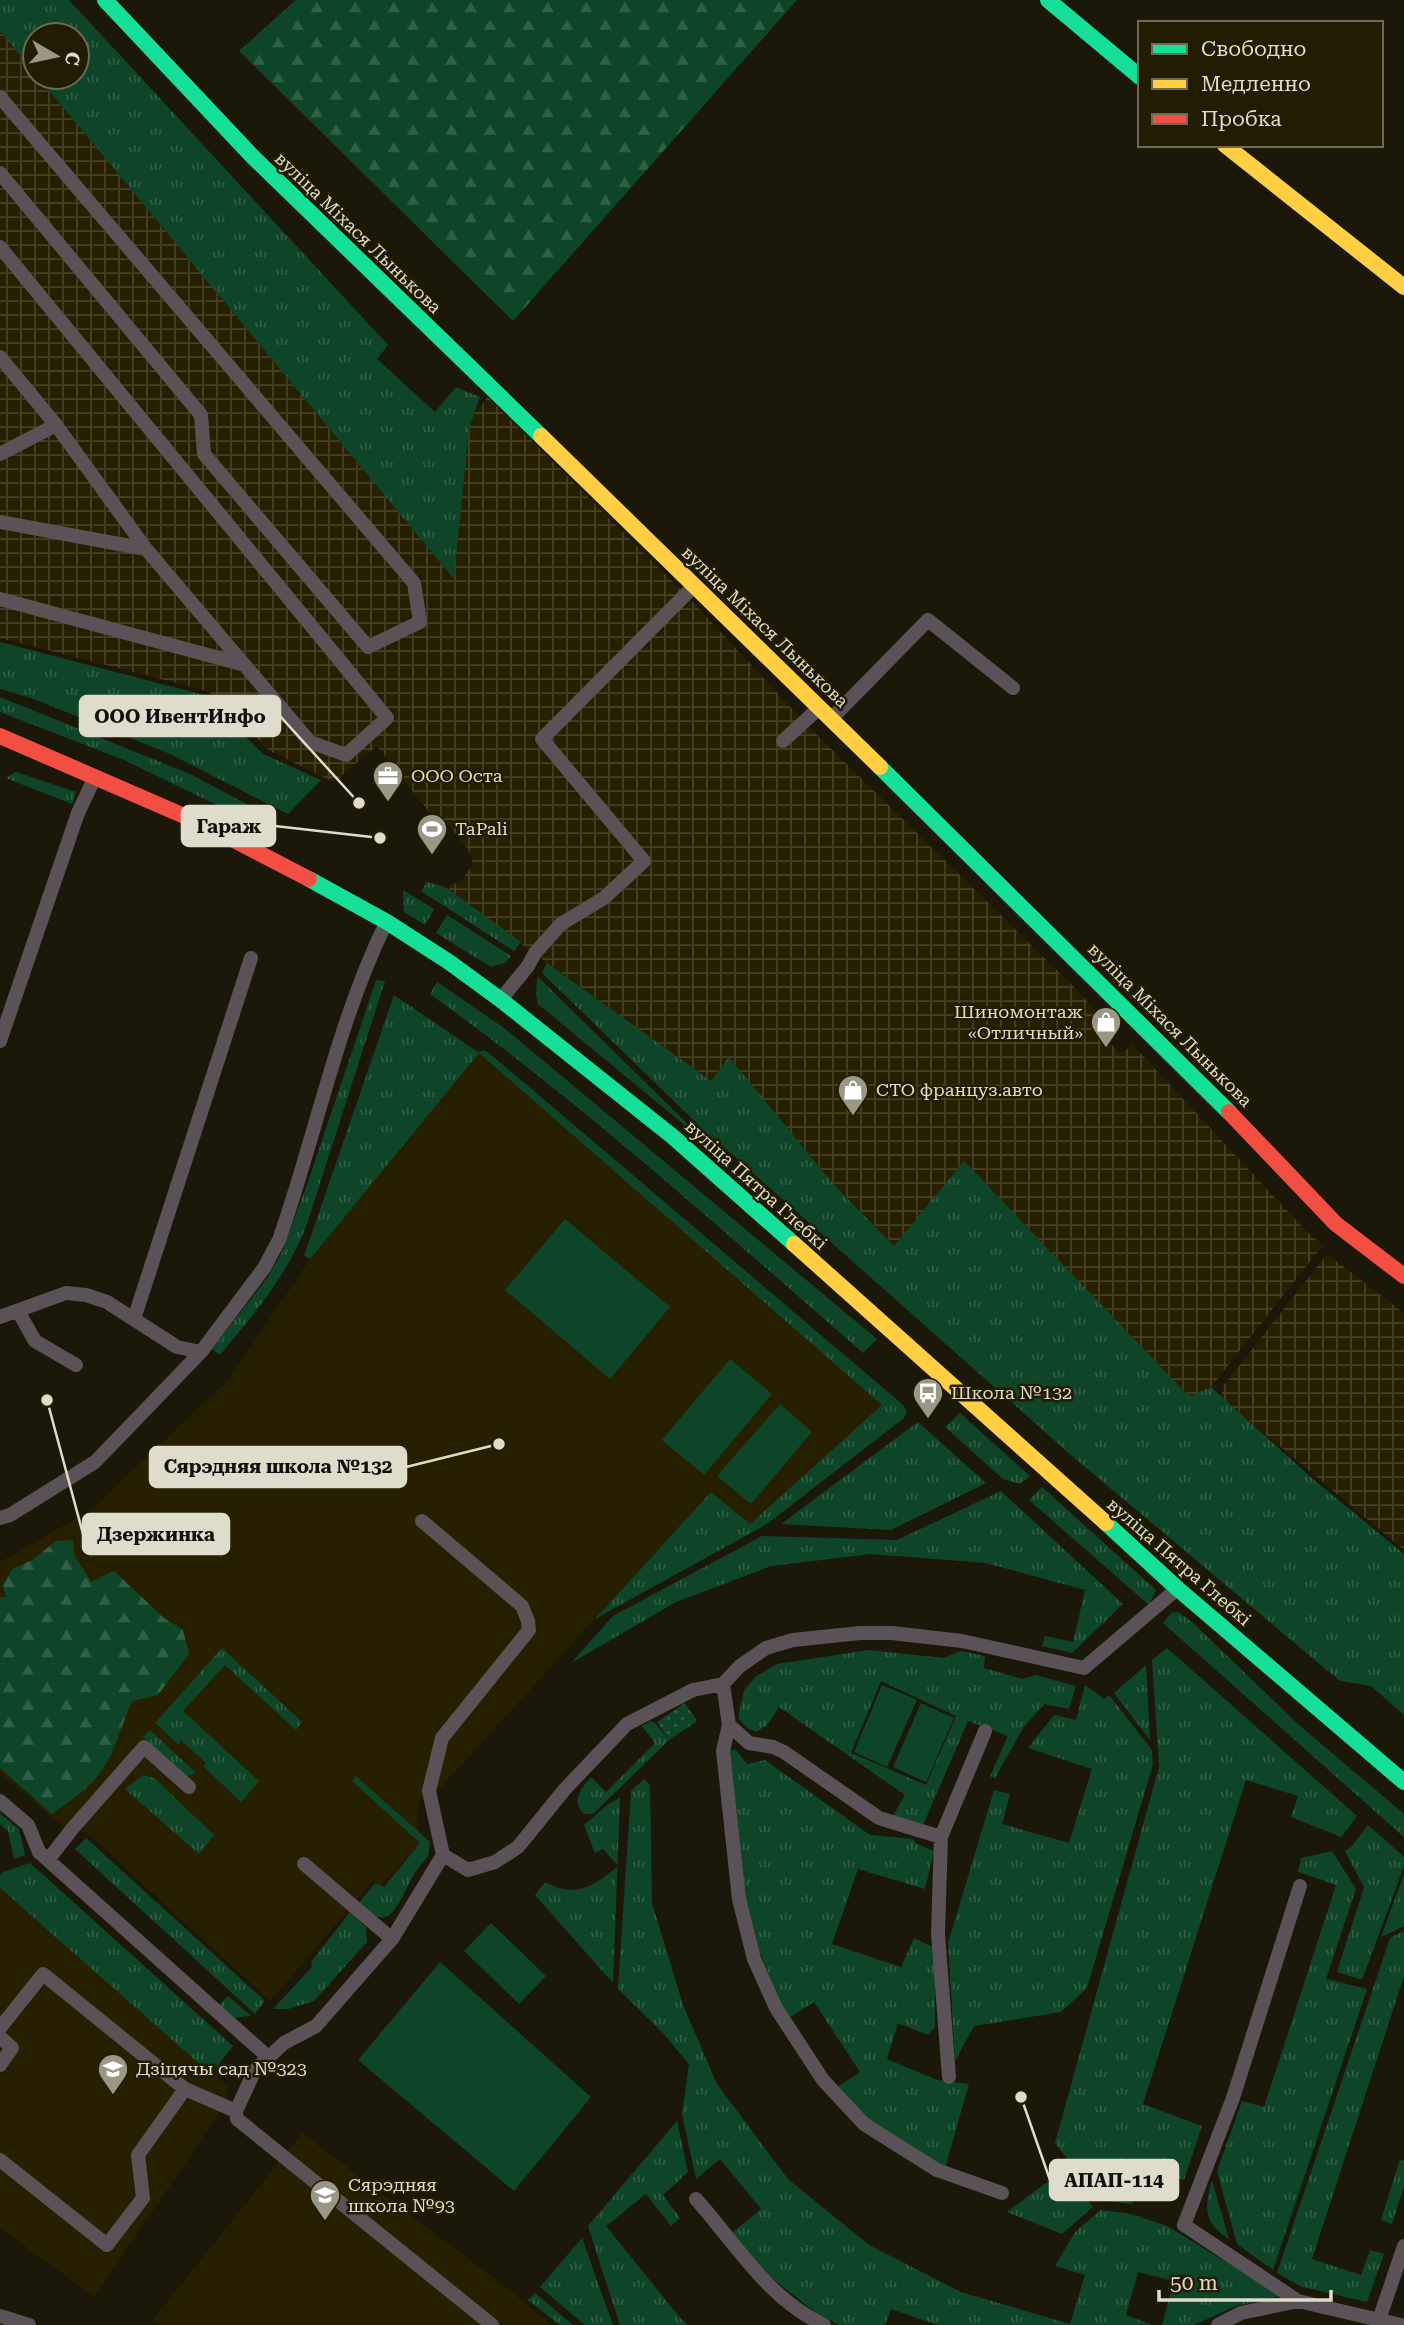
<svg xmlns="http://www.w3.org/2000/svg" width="1404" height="2325" font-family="'Roboto Serif',serif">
	<defs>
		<pattern id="industrial-grid" width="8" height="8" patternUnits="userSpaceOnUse" patternTransform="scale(1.75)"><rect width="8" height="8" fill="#262001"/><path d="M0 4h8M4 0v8" fill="none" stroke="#454025"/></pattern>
		<pattern id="grass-tufts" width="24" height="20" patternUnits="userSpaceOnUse" patternTransform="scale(1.75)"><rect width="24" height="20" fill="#0e4528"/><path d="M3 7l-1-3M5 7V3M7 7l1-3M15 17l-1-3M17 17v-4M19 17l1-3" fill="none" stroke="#315f46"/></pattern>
		<pattern id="forest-firs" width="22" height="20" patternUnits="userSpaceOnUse" patternTransform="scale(1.75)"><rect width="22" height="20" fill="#0e4528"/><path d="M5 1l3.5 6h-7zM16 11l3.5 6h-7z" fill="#315f46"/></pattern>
		<pattern id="park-dots" width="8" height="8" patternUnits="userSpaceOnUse" patternTransform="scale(1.75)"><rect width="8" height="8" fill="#0e4528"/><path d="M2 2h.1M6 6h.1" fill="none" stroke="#315f46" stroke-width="1.8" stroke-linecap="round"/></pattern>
	</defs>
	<rect width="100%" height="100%" fill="#1b1809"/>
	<path fill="#262001" d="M478,1052L883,1405L750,1525L711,1492L442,1786L421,1795L417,1811L420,1843L381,1886L374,1880L270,2001L89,1835L62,1826L0,1773V1562L91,1510L230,1378L310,1259Z
		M0,1888L228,2086L224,2105L95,2297L0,2228Z
		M302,2133L507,2288L551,2325H159L153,2320Z"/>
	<path fill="url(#industrial-grid)" d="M0,31L35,73V77H38L453,578L469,429L474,414L488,397L686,595L811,729L1076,989L1105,1021L1097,1031L1122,1054L1132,1044L1306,1231L1323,1245L1211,1387L1191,1396L1181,1388L964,1161L895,1246L835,1186L729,1058L711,1081L449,892V885L461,882L473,863L468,849L448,824L440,826L377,746L334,782L270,751L208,691L0,638Z
		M1327,1254L1404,1313V1550L1221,1397L1224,1385Z"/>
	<path fill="url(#grass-tufts)" fill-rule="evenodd" d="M0,0H69L388,345L377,359L435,412L456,387L480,397L469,429L454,579L38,77H77V35H35V73L0,31Z
		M0,642L204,695L263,754L321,780L288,814L170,754L34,699L0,689Z
		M0,697L190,774L275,819L258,825L124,760L0,712Z
		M16,772L76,792L72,804L6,778Z
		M427,882L445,887L521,942L514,951L421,891Z
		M403,890L434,909L425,925L404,912Z
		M447,915L511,956L505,963L491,967L436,933Z
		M547,963L711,1081L729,1057L835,1186L894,1246L964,1161L1181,1388L1191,1396L1211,1387L1314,1480L1404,1554V1715L1371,1686L1340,1681L1072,1456L718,1142L711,1133L716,1142L542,973Z
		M539,978L695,1131L699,1137L538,1004L536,995L537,979Z
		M376,980L385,981L306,1227C284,1280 256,1311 220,1355L212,1349L267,1278L282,1252L308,1182Z
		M437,982L504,1028L877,1339L863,1353C722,1230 582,1103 430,994Z
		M394,995L478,1052L485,1050L527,1085L902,1404L907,1411L904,1418L767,1524L595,1619L711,1492L750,1524L882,1405L479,1053L310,1259L304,1256Z
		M960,1413L1030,1476L1020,1484L1003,1479L945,1427Z
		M918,1422L986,1483L891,1530L781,1524Z
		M1042,1487L1156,1590L1149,1605L1029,1500Z
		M1001,1491L1123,1604L1072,1653L1042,1646L1045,1636L1073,1642L1085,1590L986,1563L871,1554L771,1566L676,1602L571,1663L613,1616L762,1536L897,1540Z
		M1178,1612L1192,1622L1299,1725L1404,1814V1837L1163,1623L1171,1613Z
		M222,1648L302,1722L296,1730L225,1665L183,1711L259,1781L241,1802L203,1766L206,1763L181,1740L178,1744L155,1723Z
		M1167,1648L1357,1816L1341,1837L1291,1817L1298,1796L1246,1780L1143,2104L1202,2126L1184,2180L1143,2169L1132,2204L1099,2200L1055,2143L1159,1767L1152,1660Z
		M869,1650L943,1658L961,1651L985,1656L984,1668L1022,1679L1036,1675L1076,1686L1069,1709L1044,1704L1023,1728L995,1778L990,1776L1008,1736L968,1721L923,1825L892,1817L905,1795L779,1707L767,1725L756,1732L747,1728L738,1718L744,1690L755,1677L777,1664ZM881,1681L956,1716L926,1785L851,1753Z
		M1146,1665L1150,1740L1114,1693Z
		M1085,1685L1104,1699L1109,1695L1152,1750L1153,1764L1087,1988L1061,2012L974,2026L955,2061L948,1943L994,1790L1010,1794L1002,1824L1069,1843L1092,1769L1028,1748L1054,1715L1076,1720Z
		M651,1721L656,1724L669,1740L593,1814H584C571,1800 580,1790 591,1777L606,1792L655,1743L642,1726Z
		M150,1730L196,1773L186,1776L178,1772L143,1737Z
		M727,1750H736L747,1764L765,1760L870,1835L913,1839L915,1843L934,1851L925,1889L858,1869L832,1944L901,1967L914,1938L935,1948V2027L928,2035L898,2023L887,2059L937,2080L969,2084L945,2168L872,2125L837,2087L860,2072L814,2002L790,2017L782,2006L748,1925Z
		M143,1775L154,1778L214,1835L199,1854L125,1789Z
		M356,1776L430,1842L428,1856L415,1872L399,1903L390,1915L382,1918L373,1915L359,1903L375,1883L384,1887L420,1843L352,1781Z
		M644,1779L650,1785L652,1903L683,2005L717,2084L788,2179L869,2245L961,2292L1070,2324L1085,2275L1055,2266L1076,2231L1101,2210L1131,2214L1167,2226L1282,2296L1236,2306L1194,2325H1162L1174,2281L1138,2272L1126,2315L1152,2325H937L891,2309L885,2325H839L816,2313L763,2271L732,2233L761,2209L720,2159L696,2179L682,2114L689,2064L662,2032L618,1989L631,1791Z
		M620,1798L613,1983L535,1895L545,1882C576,1899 594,1886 618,1866L603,1849L595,1853L584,1825L610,1803Z
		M0,1813L19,1829L25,1855L14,1859L8,1831L0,1824Z
		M1368,1825L1404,1857V1866L1362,1980L1337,1972L1364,1887L1345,1851L1351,1847Z
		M86,1838L265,2001L255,2014L75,1849Z
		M1332,1851L1356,1889L1326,1979L1367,1989L1273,2270L1237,2244L1217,2171L1242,2101L1264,2107L1336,1885L1298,1872L1301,1858Z
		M30,1863L233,2046L211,2074L0,1888V1875L3,1872Z
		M1404,1874V1926L1381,1937Z
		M350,1912L366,1927L367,1942L314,2001L288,2009H273L312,1967L311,1962Z
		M1404,1931V1976L1312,2259L1361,2275L1370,2250L1384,2254L1367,2302L1302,2287L1277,2273L1390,1938Z
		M228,1996L251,2016L232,2018L217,2007Z
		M677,2121L688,2172L663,2195L680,2218L671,2226L646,2194L606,2226L681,2319L688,2325H620L588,2226Z
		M1400,2159L1404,2161V2186L1392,2224L1381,2220Z
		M1065,2169L1093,2207L1062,2234L1007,2212Z
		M1212,2180L1229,2239C1203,2223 1204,2207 1212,2180Z
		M582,2238L613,2325H585L540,2287Z
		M535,2293L573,2325H560L528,2300Z"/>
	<path fill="url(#forest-firs)" d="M296,0H797L513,321L239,51Z
		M73,1540L75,1556L91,1582L114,1571L164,1618L183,1630L189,1654L158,1695L132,1701C121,1726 114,1758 96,1778C84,1792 67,1803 52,1814L0,1768V1597H6L3,1585L12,1569L32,1560L56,1541Z"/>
	<path fill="url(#park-dots)" d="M685,1703L697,1721L669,1740L657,1722Z"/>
	<path fill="#0e4528" d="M565,1219L670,1307L610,1379L505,1290Z
		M730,1359L772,1394L704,1475L662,1440Z
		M780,1404L812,1432L751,1504L717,1476Z
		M882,1685L917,1700L887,1767L854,1752Z
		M921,1703L954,1718L926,1782L893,1767Z
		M491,1923L546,1976L519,2004L464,1951Z
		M440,1962L591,2097L514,2191L358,2060Z"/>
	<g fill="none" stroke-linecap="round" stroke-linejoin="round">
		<path stroke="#5a5256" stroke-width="14" d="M0,97L414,583L420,622L368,647L204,454L201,415L0,173
			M0,247L387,718L346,755L310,742L146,549L56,425L0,357
			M0,454L56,425
			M0,522L146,549
			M0,599L245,665
			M832,718L928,620L1013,688
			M783,741L818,709
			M502,998L528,966L535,953L561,924L604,898L644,861L542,739L694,586
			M0,1041L78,813L94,779
			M18,1311L35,1341L76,1365
			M0,1317L66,1293L86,1295L107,1302L177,1347L201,1352
			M134,1319L251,958
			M0,1518L10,1515L95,1462L201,1352L264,1268L279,1240C316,1135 337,1023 386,923
			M723,1684L729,1725L723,1751L739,1899L754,1959L776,2008L823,2080L864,2124L937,2170L1002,2193
			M729,1725L749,1743L773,1747L784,1752L879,1818L941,1837L985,1731
			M0,1801L28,1825L39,1852L268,2057
			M941,1837L938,1934L949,2077
			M443,1855L468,1870L495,1862L518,1847L565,1789L627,1724L693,1690L723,1684L740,1666L766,1648L793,1640L860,1633H892L962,1641L1084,1668L1177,1589
			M48,1860L72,1829L144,1747L189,1787
			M304,1864L392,1939
			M1300,1886L1233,2098L1184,2225L1298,2301L1401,2325
			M0,2028L43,1974L185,2089
			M0,2037L12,2048L0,2065
			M236,2111L237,2119L492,2325
			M0,2160L107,2245L143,2198L138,2155L185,2089L236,2111L255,2070L284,2043L316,2026L392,1939L443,1855L429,1791L442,1738L529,1630L528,1621L522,1606L422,1521
			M696,2199C735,2243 768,2299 824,2325
			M0,2316L29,2325
			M1379,2320L1404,2246
			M1218,2325L1241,2313L1298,2301"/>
		<path stroke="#16e098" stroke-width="16" d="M105,0L253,157L541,436
			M1048,0L1140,77
			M880,767L1229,1112
			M309,879L387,922L449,962L501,1000L672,1136L794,1244
			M1106,1523L1178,1589L1404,1782"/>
		<path stroke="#ffcf43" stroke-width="16" d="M1225,145L1404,287
			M541,436L880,767
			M794,1244L1106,1523"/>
		<path stroke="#f24e42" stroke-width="16" d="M0,736L205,825L309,879
			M1229,1112L1336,1224L1404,1276"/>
	</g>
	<defs>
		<g id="office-pin" transform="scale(1.575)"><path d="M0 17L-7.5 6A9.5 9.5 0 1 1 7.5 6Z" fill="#9a9787" stroke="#221c02"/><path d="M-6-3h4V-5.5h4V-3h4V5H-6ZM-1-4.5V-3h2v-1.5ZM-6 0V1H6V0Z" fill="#fff"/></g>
		<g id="stadium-pin" transform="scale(1.575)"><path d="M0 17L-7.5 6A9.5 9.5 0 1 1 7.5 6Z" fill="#9a9787" stroke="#221c02"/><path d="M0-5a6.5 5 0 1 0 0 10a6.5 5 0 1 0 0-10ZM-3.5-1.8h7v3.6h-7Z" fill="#fff"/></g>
		<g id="shop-pin" transform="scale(1.575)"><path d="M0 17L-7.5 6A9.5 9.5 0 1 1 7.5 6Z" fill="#9a9787" stroke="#221c02"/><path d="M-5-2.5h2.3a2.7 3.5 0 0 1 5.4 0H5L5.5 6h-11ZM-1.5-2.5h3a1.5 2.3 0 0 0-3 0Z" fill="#fff"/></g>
		<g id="bus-pin" transform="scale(1.575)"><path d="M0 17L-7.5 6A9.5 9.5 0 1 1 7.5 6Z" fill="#9a9787" stroke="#221c02"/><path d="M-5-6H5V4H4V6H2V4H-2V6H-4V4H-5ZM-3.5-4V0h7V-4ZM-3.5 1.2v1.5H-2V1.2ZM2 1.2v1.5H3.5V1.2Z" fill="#fff"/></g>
		<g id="school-pin" transform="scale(1.575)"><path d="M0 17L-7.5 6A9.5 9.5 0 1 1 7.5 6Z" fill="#9a9787" stroke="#221c02"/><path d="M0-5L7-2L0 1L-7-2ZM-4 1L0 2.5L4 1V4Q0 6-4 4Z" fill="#fff"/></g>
	</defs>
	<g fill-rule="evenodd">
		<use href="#office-pin" x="388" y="776"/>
		<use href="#stadium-pin" x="432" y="829"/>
		<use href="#shop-pin" x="1106" y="1022"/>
		<use href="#shop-pin" x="853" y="1090"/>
		<use href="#bus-pin" x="928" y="1393"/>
		<use href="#school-pin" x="113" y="2069"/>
		<use href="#school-pin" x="325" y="2195"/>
	</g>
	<g text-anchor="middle" stroke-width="5" stroke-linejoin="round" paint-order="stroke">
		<g font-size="18" fill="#dfdccb" stroke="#221c02">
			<text transform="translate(358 233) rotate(44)" y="6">вуліца Міхася Лынькова</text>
			<text transform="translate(765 627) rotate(44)" y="6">вуліца Міхася Лынькова</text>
			<text transform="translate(1170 1025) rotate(45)" y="6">вуліца Міхася Лынькова</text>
			<text transform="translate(756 1185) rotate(42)" y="6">вуліца Пятра Глебкі</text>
			<text transform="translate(1179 1562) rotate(41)" y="6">вуліца Пятра Глебкі</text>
		</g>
		<g font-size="18" fill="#dfdccb" stroke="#221c02" text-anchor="start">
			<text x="411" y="782">ООО Оста</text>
			<text x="455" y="835">TaPali</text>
			<text x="1083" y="1018" text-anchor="end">Шиномонтаж<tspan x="1083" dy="21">«Отличный»</tspan></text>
			<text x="876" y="1096">СТО француз.авто</text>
			<text x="951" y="1399">Школа №132</text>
			<text x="136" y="2075">Дзіцячы сад №323</text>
			<text x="348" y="2191">Сярэдняя<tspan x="348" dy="21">школа №93</tspan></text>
		</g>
	</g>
	<path fill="none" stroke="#dfdccb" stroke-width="2.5" d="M359 803L280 716M380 838L275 826M499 1444L406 1467M47 1400L83 1534M1021 2097L1050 2180"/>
	<g fill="#dfdccb" stroke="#221c02" stroke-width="2.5">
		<circle cx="359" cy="803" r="7"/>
		<circle cx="380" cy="838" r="7"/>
		<circle cx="499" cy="1444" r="7"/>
		<circle cx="47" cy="1400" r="7"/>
		<circle cx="1021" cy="2097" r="7"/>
	</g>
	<g fill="#dfdccb" stroke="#dfdccb" stroke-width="2.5">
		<rect x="80" y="696" width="200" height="40" rx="7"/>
		<rect x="182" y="806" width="93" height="40" rx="7"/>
		<rect x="150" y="1447" width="256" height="40" rx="7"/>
		<rect x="83" y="1514" width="146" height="40" rx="7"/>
		<rect x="1050" y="2160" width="128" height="40" rx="7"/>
	</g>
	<g font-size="19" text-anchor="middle" font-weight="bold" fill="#111">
		<text x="180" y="723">ООО ИвентИнфо</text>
		<text x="229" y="833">Гараж</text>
		<text x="278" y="1473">Сярэдняя школа №132</text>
		<text x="156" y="1541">Дзержинка</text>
		<text x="1114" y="2187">АПАП-114</text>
	</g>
	<rect x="1138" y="21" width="245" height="126" fill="#221c02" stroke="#6e6952" stroke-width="2"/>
	<rect x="1152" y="44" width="35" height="10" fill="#16e098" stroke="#6e6952" stroke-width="2"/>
	<text x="1201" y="56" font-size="21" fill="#dfdccb">Свободно</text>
	<rect x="1152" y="79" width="35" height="10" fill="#ffcf43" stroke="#6e6952" stroke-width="2"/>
	<text x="1201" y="91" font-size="21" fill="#dfdccb">Медленно</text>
	<rect x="1152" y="114" width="35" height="10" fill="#f24e42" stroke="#6e6952" stroke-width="2"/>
	<text x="1201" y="126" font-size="21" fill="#dfdccb">Пробка</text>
	<g transform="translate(56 56) rotate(99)"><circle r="33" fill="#221c02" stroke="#6e6952" stroke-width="2"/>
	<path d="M0-5L12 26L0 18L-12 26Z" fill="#9a9787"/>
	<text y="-10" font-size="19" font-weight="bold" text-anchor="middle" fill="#dfdccb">С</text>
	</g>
	<path d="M1159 2290v10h172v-10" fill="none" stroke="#dfdccb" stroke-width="3.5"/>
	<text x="1170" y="2290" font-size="21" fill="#dfdccb" stroke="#221c02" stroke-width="5" paint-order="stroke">50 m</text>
</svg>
